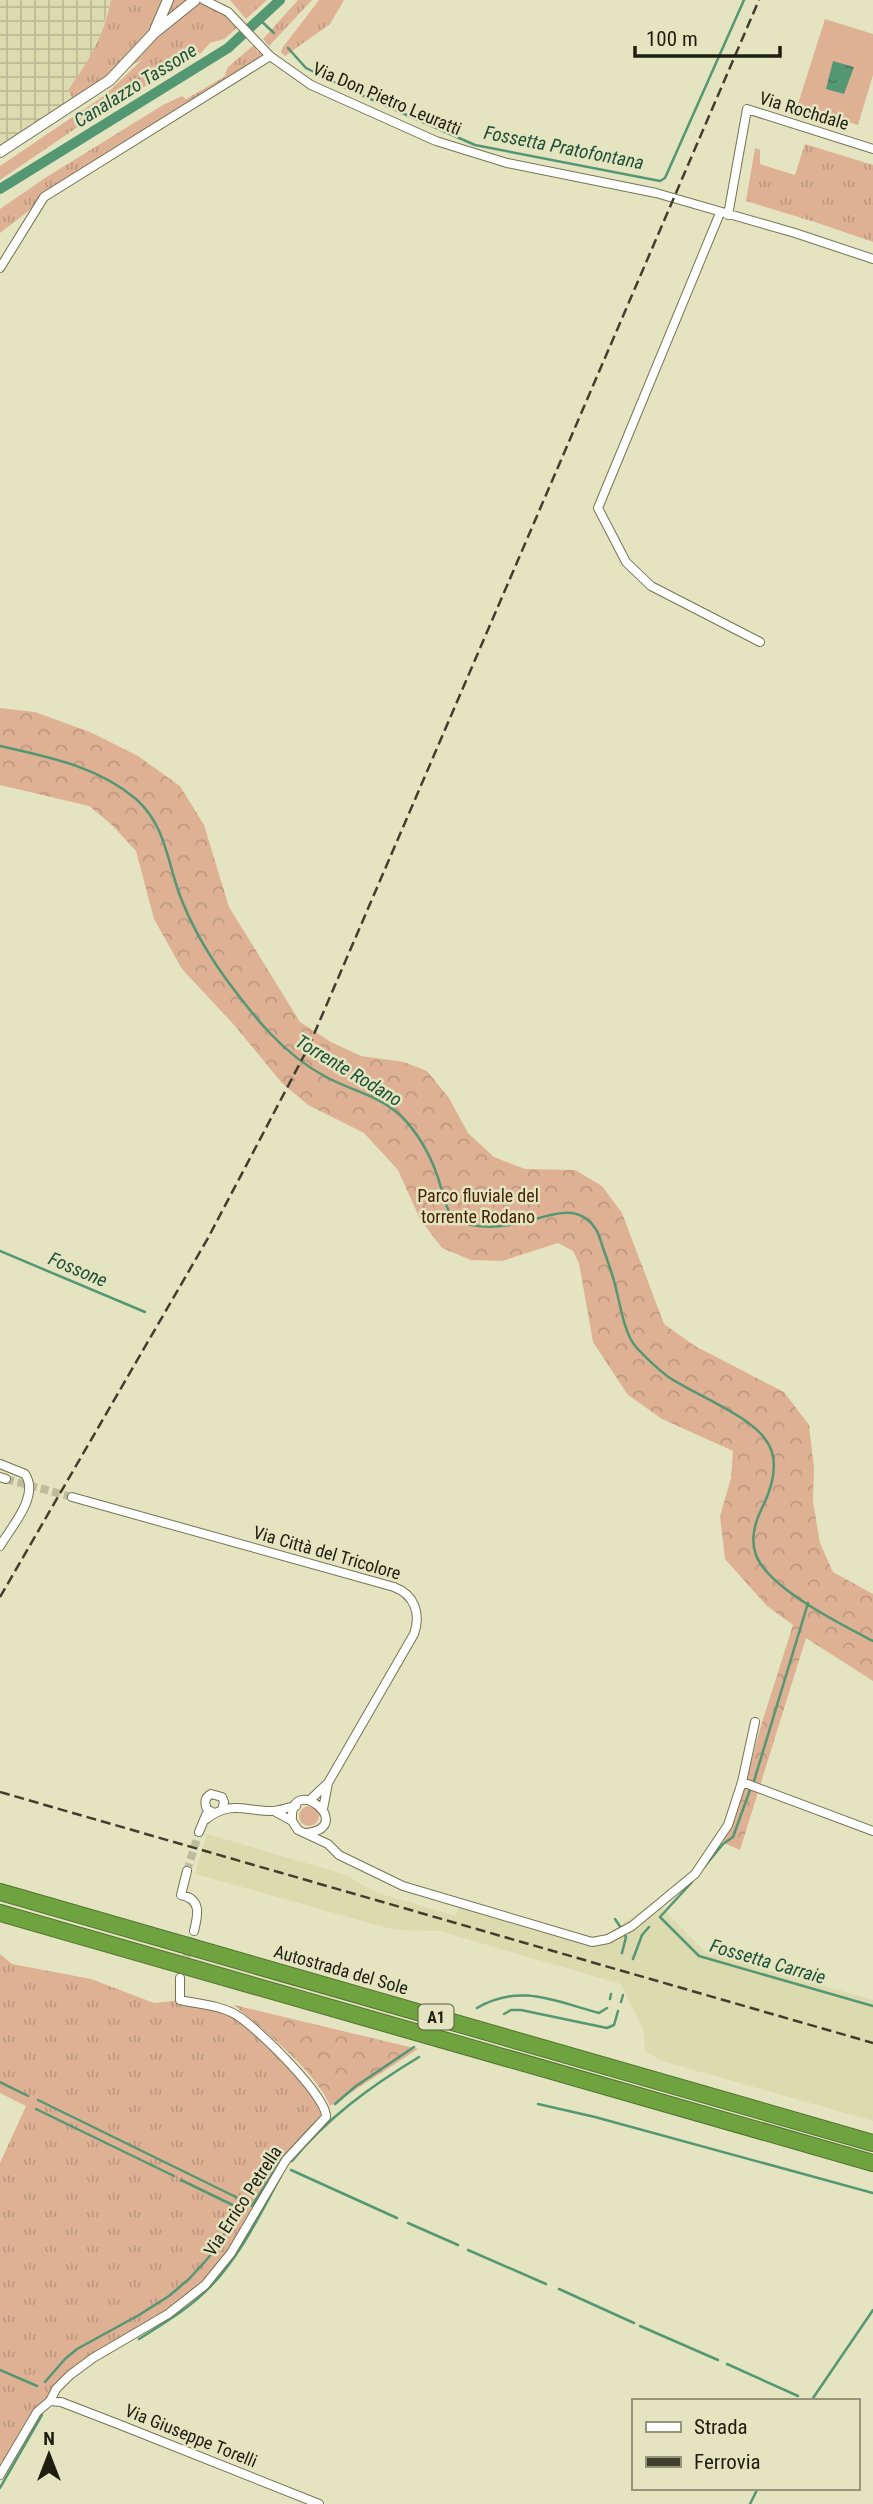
<svg xmlns="http://www.w3.org/2000/svg" width="873" height="2504" font-family="'Roboto Condensed',sans-serif">
	<defs>
		<pattern id="industrial-grid" width="8" height="8" patternUnits="userSpaceOnUse" patternTransform="scale(1.75)"><rect width="8" height="8" fill="#dcdaaf"/><path d="M0 4h8M4 0v8" fill="none" stroke="#bcbb96"/></pattern>
		<pattern id="grass-tufts" width="24" height="20" patternUnits="userSpaceOnUse" patternTransform="scale(1.75)"><rect width="24" height="20" fill="#deb195"/><path d="M3 7l-1-3M5 7V3M7 7l1-3M15 17l-1-3M17 17v-4M19 17l1-3" fill="none" stroke="#be987f"/></pattern>
		<pattern id="forest-crowns" width="20" height="18" patternUnits="userSpaceOnUse" patternTransform="scale(1.75)"><rect width="20" height="18" fill="#deb195"/><path d="M2 6a3 3 0 1 1 6 0M12 15a3 3 0 1 1 6 0" fill="none" stroke="#be987f"/></pattern>
		<pattern id="water-ripples" width="26" height="14" patternUnits="userSpaceOnUse" patternTransform="scale(1.75)"><rect width="26" height="14" fill="#549773"/><path d="M2 4q2-2 4 0t4 0M15 11q2-2 4 0t4 0" fill="none" stroke="#457b5d"/></pattern>
	</defs>
	<rect width="100%" height="100%" fill="#e5e4c0"/>
	<path fill="#dcdaaf" d="M207,1834L346,1875L375,1892L456,1916L461,1899L591,1937L607,1935L655,1900L705,1952L873,2000V2121L662,2061L645,2051L644,2031L621,1984L439,1931L395,1930L195,1874Z"/>
	<path fill="url(#industrial-grid)" d="M0,0H111L98,44L90,62L68,90L73,99L0,144Z"/>
	<path fill="url(#grass-tufts)" d="M111,0H213L207,6L226,15L238,27L224,39L210,43L201,53L174,65L166,74L88,120L0,180V166L105,95L143,59L73,99L68,90C89,62 104,35 111,0Z
		M230,0H267L246,19Z
		M298,0H312L269,46L263,39Z
		M319,0H344L330,24L285,56L281,52L283,47Z
		M255,44L257,52L262,51L265,56L35,206L0,233V209L45,178L163,105L182,96L186,99L224,77L228,67Z
		M805,144L873,165V242L818,223L746,201L755,148L760,150V164L795,175Z
		M299 1816a10 10 0 1 1 20 0a10 10 0 1 1-20 0Z
		M0,1954L12,1964L91,1979L154,2003L180,2000L231,2012L284,2059L327,2113L291,2153L231,2253L205,2285L56,2389L0,2475V2163L26,2106L0,2093Z"/>
	<path fill="url(#forest-crowns)" d="M0,708L35,712L90,732L138,756L180,786L204,825L229,907L300,1022L331,1042L361,1056L404,1062L427,1071L449,1098L468,1133L494,1157L525,1169L575,1170L602,1186L622,1213L664,1324L695,1346L784,1392L809,1425L814,1468L813,1501L820,1543L833,1572L873,1594V1681L806,1638L740,1850L726,1844L722,1839L746,1782L759,1732L793,1625L767,1606L725,1559L720,1516L731,1478L733,1451L662,1419L628,1395L593,1342L579,1263L573,1251L558,1243L502,1261L471,1260L442,1248L420,1219L398,1170L364,1133L308,1105L282,1083L235,1026L182,969L154,919L136,851L112,825L89,806L0,785Z
		M234,2005L418,2049L330,2106C316,2071 263,2030 234,2005Z"/>
	<path fill="#deb195" d="M825,19L873,34V75L858,125L797,107Z"/>
	<path fill="url(#water-ripples)" d="M833,61L854,67L844,94L826,89Z"/>
	<g fill="none" stroke-linecap="round" stroke-linejoin="round">
		<path stroke="#549773" stroke-width="2.5" d="M260,20L274,33
			M288,48L306,68L350,90L475,145L660,181L665,178L744,0
			M0,746C48,757 97,766 136,799C165,825 167,859 179,893C190,923 208,954 226,979C255,1018 283,1054 326,1077C350,1090 380,1096 400,1115C416,1130 430,1154 437,1175C442,1187 443,1204 451,1214C467,1232 504,1227 525,1222C549,1216 577,1202 595,1228C599,1233 601,1242 603,1248C607,1259 611,1270 614,1281C620,1301 623,1332 636,1347C645,1357 657,1368 667,1376C694,1395 757,1417 770,1447C779,1467 771,1490 762,1508C755,1522 750,1539 756,1555C768,1588 842,1625 873,1641
			M0,1251L145,1312
			M754,1781L808,1603
			M705,1866L723,1844L733,1837L750,1790
			M692,1882L660,1917L699,1956L873,2006
			M615,1919L621,1928
			M622,1953L626,1937L624,1934
			M633,1959L642,1935L649,1927
			M610,1999L611,1994
			M621,2002L623,1995
			M477,2008C520,1983 554,2001 599,2013L607,2008
			M504,2014L511,2010H521L607,2028L614,2025L618,2011
			M0,2082L28,2096
			M38,2100L244,2201
			M335,2104L356,2086L414,2047
			M538,2104L595,2117L873,2193
			M36,2109L174,2176
			M292,2161C327,2118 371,2086 419,2057
			M291,2170L397,2218
			M252,2206L281,2160L313,2125
			M408,2223L458,2245
			M468,2250L546,2284
			M559,2289L634,2323
			M640,2326L718,2360
			M139,2339C164,2323 190,2308 210,2287C241,2255 260,2214 281,2176
			M727,2364L798,2396
			M0,2370L37,2386
			M45,2382L65,2359L77,2349L139,2315L169,2296L189,2279L209,2257L241,2209L181,2180
			M811,2401L873,2310
			M0,2488L42,2415
			M750,2504L758,2488"/>
		<path stroke="#549773" stroke-width="10" d="M0,189L228,48L280,0"/>
		<path stroke="#bdbc9d" stroke-width="8" stroke-dasharray="8 4" stroke-linecap="butt" d="M6,1479L72,1497
			M187,1871L199,1832
			M183,1968L194,1931"/>
		<g stroke="#757453" stroke-width="10">
			<path id="minor" d="M204,0L228,12L270,56L311,85L436,141L507,163L656,193L795,233L873,259
				M720,213L598,508L626,562L651,586L760,642
				M728,215L747,109L873,149
				M0,268L44,197L270,56
				M0,1464L25,1474C40,1496 11,1527 0,1546
				M0,1477L6,1479
				M72,1497L394,1587C415,1595 421,1614 414,1634L328,1783L310,1800
				M742,1782L873,1831
				M323,1809L328,1783
				M274,1811L292,1821L298,1830L328,1844L339,1855L403,1886L592,1942L608,1939L632,1926L695,1874L728,1825L742,1782L755,1722
				M214,1813L207,1809C204,1803 205,1797 211,1794L222,1797L224,1802L222,1810
				M205,1820C231,1799 246,1812 274,1811C281,1810 289,1807 296,1806
				M292,1821C289,1770 358,1826 307,1833
				M199,1832L206,1815
				M187,1871L181,1895C202,1899 198,1915 194,1931
				M50,2401L61,2402L118,2424L319,2504
				M0,2475L37,2412L50,2401L56,2389L70,2375L93,2358L168,2314L205,2285L231,2253L286,2160L326,2117C328,2097 256,2027 238,2016C221,2005 198,2004 180,2000V1978"/>
		</g>
		<g stroke="#757453" stroke-width="12">
			<path id="tertiary" d="M155,30L168,0
				M0,152L110,80L154,33L195,0"/>
		</g>
		<g stroke="#52742f" stroke-width="18">
			<path id="motorway" d="M0,1892L873,2143
				M0,1913L873,2163"/>
		</g>
		<use href="#minor" stroke="#fff" stroke-width="8"/>
		<use href="#tertiary" stroke="#fff" stroke-width="10"/>
		<use href="#motorway" stroke="#6ea33f" stroke-width="16"/>
		<path stroke="#3f3f2d" stroke-width="2.5" stroke-dasharray="10 5" stroke-linecap="butt" d="M0,1597L208,1238L308,1048L759,0
			M0,1792L873,2043"/>
	</g>
	<g text-anchor="middle" stroke-width="5" stroke-linejoin="round" paint-order="stroke">
		<rect fill="#e5e4c0" stroke="#5a5945" stroke-width="2" x="418.5" y="2004.5" width="35" height="25" rx="5"/>
		<g font-size="16" font-weight="bold" fill="#1e1e10">
			<text x="436" y="2023">A1</text>
		</g>
		<g font-size="18" fill="#1e1e10" stroke="#e5e4c0">
			<text transform="translate(387 99) rotate(23)" y="6">Via Don Pietro Leuratti</text>
			<text transform="translate(804 111) rotate(17)" y="6">Via Rochdale</text>
			<text transform="translate(327 1553) rotate(16)" y="6">Via Città del Tricolore</text>
			<text transform="translate(341 1970) rotate(16)" y="6">Autostrada del Sole</text>
			<text transform="translate(243 2201) rotate(-57)" y="6">Via Errico Petrella</text>
			<text transform="translate(191 2436) rotate(22)" y="6">Via Giuseppe Torelli</text>
		</g>
		<g font-size="18" fill="#472104" stroke="#e5e4c0">
			<text x="478" y="1202">Parco fluviale del<tspan x="478" dy="21">torrente Rodano</tspan></text>
		</g>
		<g font-size="19" font-style="italic" fill="#1d5138" stroke="#e5e4c0">
			<text transform="translate(135 85) rotate(-32)" y="7">Canalazzo Tassone</text>
			<text transform="translate(564 147) rotate(11)" y="7">Fossetta Pratofontana</text>
			<text transform="translate(349 1070) rotate(31)" y="7">Torrente Rodano</text>
			<text transform="translate(78 1269) rotate(23)" y="7">Fossone</text>
			<text transform="translate(768 1961) rotate(16)" y="7">Fossetta Carraie</text>
		</g>
	</g>
	<rect x="632" y="2399" width="228" height="91" fill="#e5e4c0" stroke="#95957a" stroke-width="2"/>
	<rect x="646" y="2422" width="35" height="10" fill="#ffffff" stroke="#95957a" stroke-width="2"/>
	<text x="694" y="2434" font-size="21" fill="#1e1e10">Strada</text>
	<rect x="646" y="2457" width="35" height="10" fill="#3f3f2d" stroke="#95957a" stroke-width="2"/>
	<text x="694" y="2469" font-size="21" fill="#1e1e10">Ferrovia</text>
	<g transform="translate(49 2455)" stroke="#e5e4c0" stroke-width="5" paint-order="stroke">
	<path d="M0-5L12 26L0 18L-12 26Z" fill="#1e1e10"/>
	<text y="-10" font-size="19" font-weight="bold" text-anchor="middle" fill="#1e1e10">N</text>
	</g>
	<path d="M635 46v10h145v-10" fill="none" stroke="#1e1e10" stroke-width="3.5"/>
	<text x="646" y="46" font-size="21" fill="#1e1e10" stroke="#e5e4c0" stroke-width="5" paint-order="stroke">100 m</text>
</svg>
